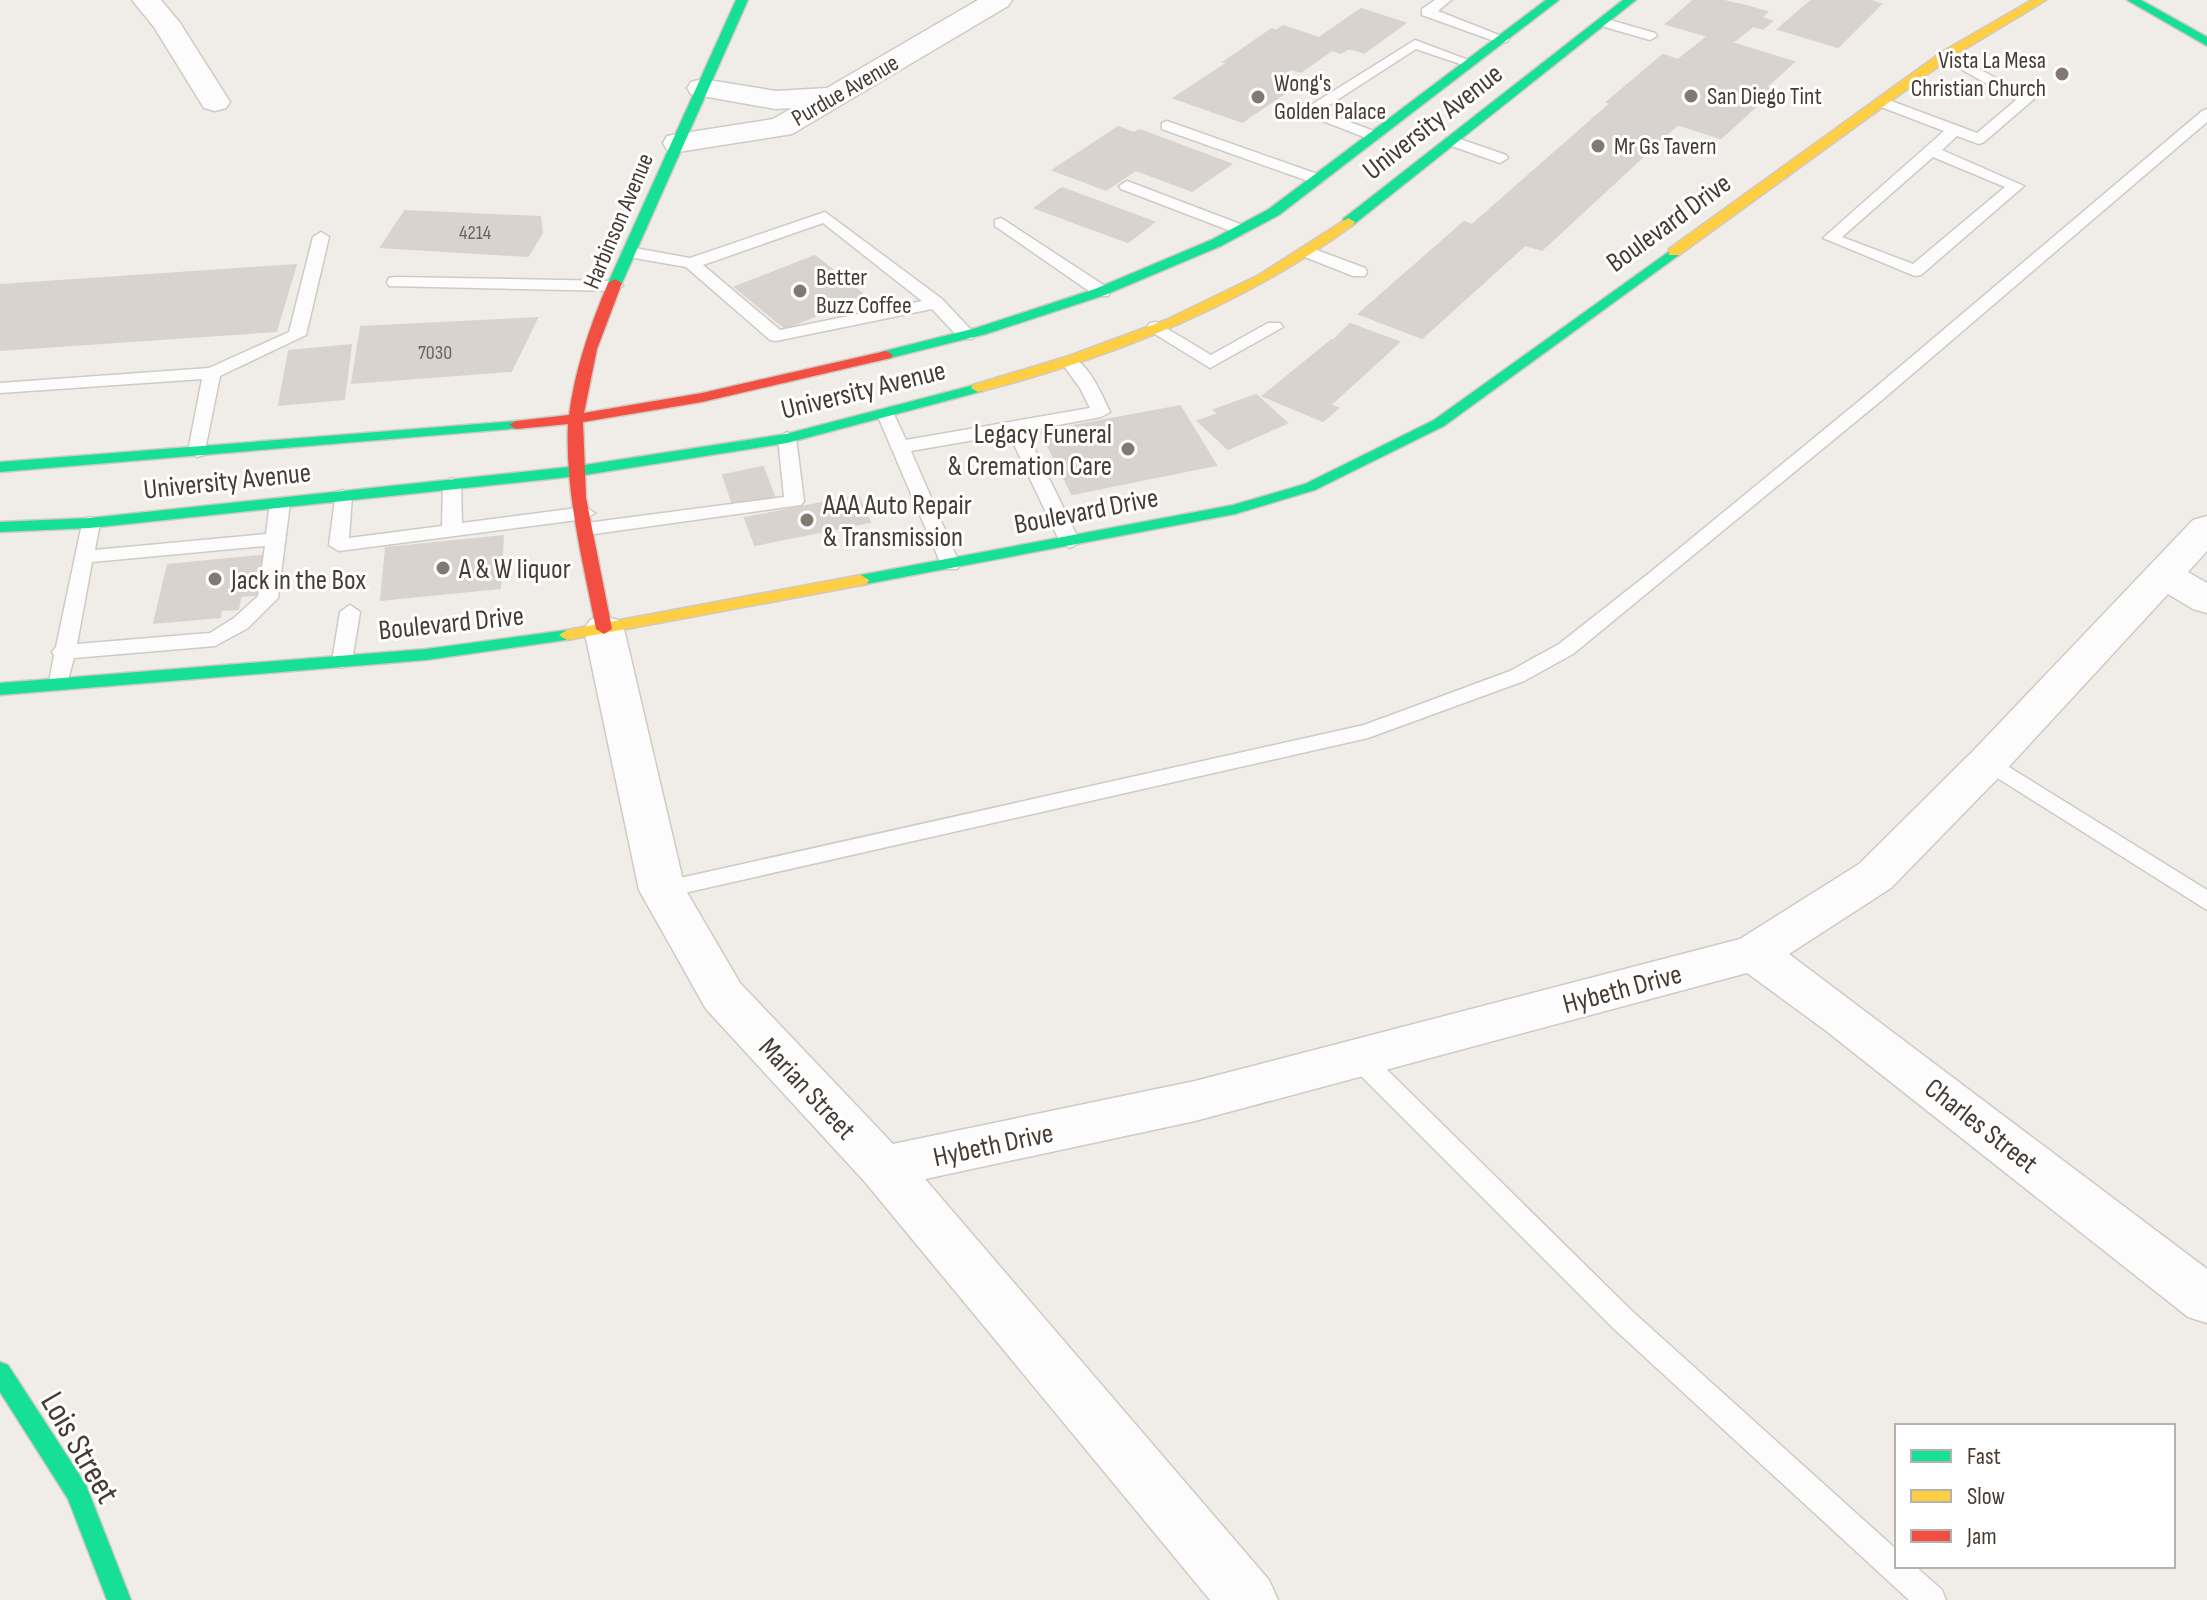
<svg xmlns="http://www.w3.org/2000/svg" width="2207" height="1600" font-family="'Sofia Sans Condensed',sans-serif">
	<rect width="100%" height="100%" fill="#f0ece8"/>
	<path fill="#d8d3cf" stroke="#d8d3ce" stroke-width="2" d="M1694,0H1720L1746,6L1767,12L1761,18L1772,21L1763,29L1753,26L1732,43L1666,24Z
		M1812,0H1868L1881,4L1838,47L1778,29Z
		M1361,9L1405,23L1364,53L1319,38Z
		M1283,26L1349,48L1341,53L1332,50L1301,72L1291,69L1277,79L1224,62L1272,29L1276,31Z
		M1708,36L1732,43L1794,62L1766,87L1678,60Z
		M1663,55L1678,60L1774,90L1721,138L1607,102Z
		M1227,63L1277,79L1295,86L1242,122L1174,98Z
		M1611,103L1678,124L1542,250L1525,245L1422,338L1359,314L1464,222L1472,225Z
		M1118,127L1134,133L1140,130L1231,164L1192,191L1136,170L1106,190L1053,170Z
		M1062,188L1154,222L1128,242L1035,208Z
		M405,211L540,217L542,233L528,256L381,247Z
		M815,256L865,296L785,328L735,287Z
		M296,265L276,331L0,350V285Z
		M537,318L511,371L352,383L361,327Z
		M1350,324L1399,342L1382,358L1333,341Z
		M1332,340L1382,358L1330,405L1338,408L1323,421L1263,396Z
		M351,345L344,399L279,405L289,351Z
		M1256,395L1287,423L1228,449L1198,421L1218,414L1214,410Z
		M1180,406L1216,465L1072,494L1041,432Z
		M763,467L774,496L733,505L723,475Z
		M858,496L870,522L755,545L745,518Z
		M503,536L500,588L381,600L386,548Z
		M269,555L263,594L241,596L238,609L221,610L220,617L154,623L168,565Z"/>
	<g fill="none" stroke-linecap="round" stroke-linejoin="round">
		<g stroke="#cecac5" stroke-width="3">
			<path id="lane" d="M1435,0H1451L1438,11L1509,39L1507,42H1497L1422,15V9Z
				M1603,18L1655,33L1657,36L1650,40L1598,25L1596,22Z
				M1415,40L1476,63L1469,67L1416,49L1320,111L1379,133V139H1369L1300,112Z
				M1946,51L2034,99L1984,142L1979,144L1957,136L1942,150L2024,186L1921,275L1915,276L1823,238L1944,131L1876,105V99H1886L1977,133L2016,100L1941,58V52ZM1933,157L2005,187L1913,264L1842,237Z
				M2207,109V122L1882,400L1573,654L1524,681L1368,738L662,898L654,896L651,890L654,884L662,882L1364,725L1510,671L1559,644L1653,570L1870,392L2202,111Z
				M1167,121L1323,176L1325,179L1323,182H1311L1162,129V123Z
				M1451,136L1506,155L1508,158L1500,163L1446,144V138Z
				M1127,181L1248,227L1250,230L1242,235L1236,233L1121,189L1119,186Z
				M825,212L942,299L972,331L975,335L972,339H960L932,309L776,341L770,340L686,267L629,257L621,252L629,247L690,258ZM823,223L922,301L780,330L703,265Z
				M1001,218L1108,288L1110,292L1108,296H1096L995,226V220Z
				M321,232L329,237L306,335L220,376L204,455L197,457L188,451L202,379L0,393V383L209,368L289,332L313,237Z
				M1306,246L1365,268L1367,272L1365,276H1353L1300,255L1298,251Z
				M395,277L615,281L623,286L615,291L389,286L387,282L389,278Z
				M1156,322L1211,355L1268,323H1280L1283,327L1210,368L1150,331L1147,327L1150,323Z
				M1070,357C1089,363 1102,395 1110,412L1101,417L1026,431L1080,542L1070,548L1060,542L1009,434L911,451L960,565L957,569H943L877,414L880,410H892L906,440L1090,408L1080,388L1061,362Z
				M787,432L796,438L804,501L801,505L587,535L577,529L587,523L784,497L778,438Z
				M452,478L461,484L462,523L585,507L595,513L585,519L339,551L329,545L336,492L343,490L352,496L349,538L442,526L443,484Z
				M280,497L290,503L278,598L248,628L215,646L74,658L66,687H52L49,682L54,655L52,652L56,647L83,519L90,517L100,523L95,550L266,534L270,503ZM265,546L258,596L234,618L210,633L77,644L92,562Z
				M350,605L360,612L352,661L342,668L332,661L340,612Z
				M1988,754L2207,890V910L1980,767L1977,762L1980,757Z
				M1358,1047L1367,1050L1632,1311L1897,1550V1566H1915L1942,1590L1946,1600H1909L1612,1327L1349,1064L1346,1057L1349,1050Z"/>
		</g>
		<g stroke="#cecac5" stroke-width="3">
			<path id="street" d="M132,0H161L180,23L230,102L226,108L215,111L204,108L154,27Z
				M978,0H1012L1008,6L792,134L678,152L667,150L663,143L667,136L678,134L773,119L792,108L776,109L691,94L687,88L691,82L702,79L776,91L827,88Z
				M2207,516V551L2188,572L2207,583V613L2193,609L2168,594L2003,773L1891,888L1789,954L2207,1269V1323L2188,1317L1825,1030L1747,973L1195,1121L925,1179L1269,1580L1278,1600H1210L865,1182L706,1009L639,890L584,629L590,620L604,616L618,620L624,629L685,889L740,983L893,1144L1195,1081L1740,939L1859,864L1973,751L2193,520Z"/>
		</g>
		<g stroke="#d2c9bf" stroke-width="3">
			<path id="fast" d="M736,0H748L622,283L620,286H610L608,283Z
				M1546,0H1559L1279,215L1221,246L1105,295L986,334L886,359L879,355L881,352L976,328L1095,289L1211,240L1269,209Z
				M1623,0H1636L1353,225H1343V219Z
				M2127,0H2141L2207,37V46Z
				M1674,248L1679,249V255L1444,426L1315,490L1235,514L861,585L853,580L861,575L1233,505L1305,484L1434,420Z
				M978,384L983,385V391L787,443L578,476L90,528L0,532V522L90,518L578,466L786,434Z
				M516,421L521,422V428L0,472V462Z
				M567,630L573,631L575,635L573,639L426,660L0,695V683L426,649Z
				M0,1362L8,1365L86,1485L131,1600H107L68,1499L0,1392Z"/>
		</g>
		<g stroke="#d2c9bf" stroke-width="3">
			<path id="slow" d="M2032,0H2046L1950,58L1679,255H1669V249L1942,52Z
				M1348,218L1355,222L1353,225C1241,306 1112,358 978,392L971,388L973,385L1069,356L1166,320L1259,275Z
				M861,575L869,580L867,584L567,640L559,635L567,630Z"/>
		</g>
		<g stroke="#d2c9bf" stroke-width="3">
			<path id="jam" d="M615,279L622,283L597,349L584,413L702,393L886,351L893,355L891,358L702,402L583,422L586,498L612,629L604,634L596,629C583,561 565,494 568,424L516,429L509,425L516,421L569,415C575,369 590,326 608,283Z"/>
		</g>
		<use href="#lane" fill="#fdfcfc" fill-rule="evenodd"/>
		<use href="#street" fill="#fdfcfc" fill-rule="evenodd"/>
		<use href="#fast" fill="#16e098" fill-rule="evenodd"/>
		<use href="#slow" fill="#ffcf43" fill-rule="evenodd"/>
		<use href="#jam" fill="#f24e42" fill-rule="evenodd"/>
	</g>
	<g fill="#827a72" stroke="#fff" stroke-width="3">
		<circle cx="2062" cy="74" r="8"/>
		<circle cx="1691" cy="96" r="8"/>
		<circle cx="1258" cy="97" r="8"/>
		<circle cx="1598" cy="146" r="8"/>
		<circle cx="800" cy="291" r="8"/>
		<circle cx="1128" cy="449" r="8"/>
		<circle cx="807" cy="520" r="8"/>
		<circle cx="443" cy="568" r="8"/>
		<circle cx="215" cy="579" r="8"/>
	</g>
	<g text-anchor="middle" stroke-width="6" stroke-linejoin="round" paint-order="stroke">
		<g font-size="20" fill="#6d635c">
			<text x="475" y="239">4214</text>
			<text x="435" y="359">7030</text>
		</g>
		<g font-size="24" fill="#473c33" stroke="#fff" text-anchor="start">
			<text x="2046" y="68" text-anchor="end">Vista La Mesa<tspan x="2046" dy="28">Christian Church</tspan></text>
			<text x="1274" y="91">Wong's<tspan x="1274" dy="28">Golden Palace</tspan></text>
			<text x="1707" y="104">San Diego Tint</text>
			<text x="1614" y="154">Mr Gs Tavern</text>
			<text x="816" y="285">Better<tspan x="816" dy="28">Buzz Coffee</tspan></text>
		</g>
		<g font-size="24" fill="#473c33" stroke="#fff">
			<text transform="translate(845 90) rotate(-30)" y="8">Purdue Avenue</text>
			<text transform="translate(618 221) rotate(-67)" y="8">Harbinson Avenue</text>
		</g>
		<g font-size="28" fill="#473c33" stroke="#fff">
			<text transform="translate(1432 121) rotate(-38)" y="10">University Avenue</text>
			<text transform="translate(1668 222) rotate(-36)" y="10">Boulevard Drive</text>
			<text transform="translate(863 389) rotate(-14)" y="10">University Avenue</text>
			<text transform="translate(227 480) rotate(-6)" y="10">University Avenue</text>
			<text transform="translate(1086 510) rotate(-11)" y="10">Boulevard Drive</text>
			<text transform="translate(451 622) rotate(-6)" y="10">Boulevard Drive</text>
			<text transform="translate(1622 988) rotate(-15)" y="10">Hybeth Drive</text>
			<text transform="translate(808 1088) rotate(47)" y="10">Marian Street</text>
			<text transform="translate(1982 1125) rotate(38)" y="10">Charles Street</text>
			<text transform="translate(993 1144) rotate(-12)" y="10">Hybeth Drive</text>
		</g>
		<g font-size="28" fill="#473c33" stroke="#fff" text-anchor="start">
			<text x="1112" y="443" text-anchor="end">Legacy Funeral<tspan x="1112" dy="32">&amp; Cremation Care</tspan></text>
			<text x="823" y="514">AAA Auto Repair<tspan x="823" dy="32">&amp; Transmission</tspan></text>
			<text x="459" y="578">A &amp; W liquor</text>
			<text x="231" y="589">Jack in the Box</text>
		</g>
		<g font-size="34" fill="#473c33" stroke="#fff">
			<text transform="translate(81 1447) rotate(60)" y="12">Lois Street</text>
		</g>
	</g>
	<rect x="1895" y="1424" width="280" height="144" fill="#ffffff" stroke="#b5b1ad" stroke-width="2"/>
	<rect x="1911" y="1450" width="40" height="12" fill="#16e098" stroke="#b5b1ad" stroke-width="2"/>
	<text x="1967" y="1464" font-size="24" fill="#473c33">Fast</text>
	<rect x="1911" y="1490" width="40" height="12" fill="#ffcf43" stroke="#b5b1ad" stroke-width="2"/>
	<text x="1967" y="1504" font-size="24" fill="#473c33">Slow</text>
	<rect x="1911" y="1530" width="40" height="12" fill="#f24e42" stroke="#b5b1ad" stroke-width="2"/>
	<text x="1967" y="1544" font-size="24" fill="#473c33">Jam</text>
</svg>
